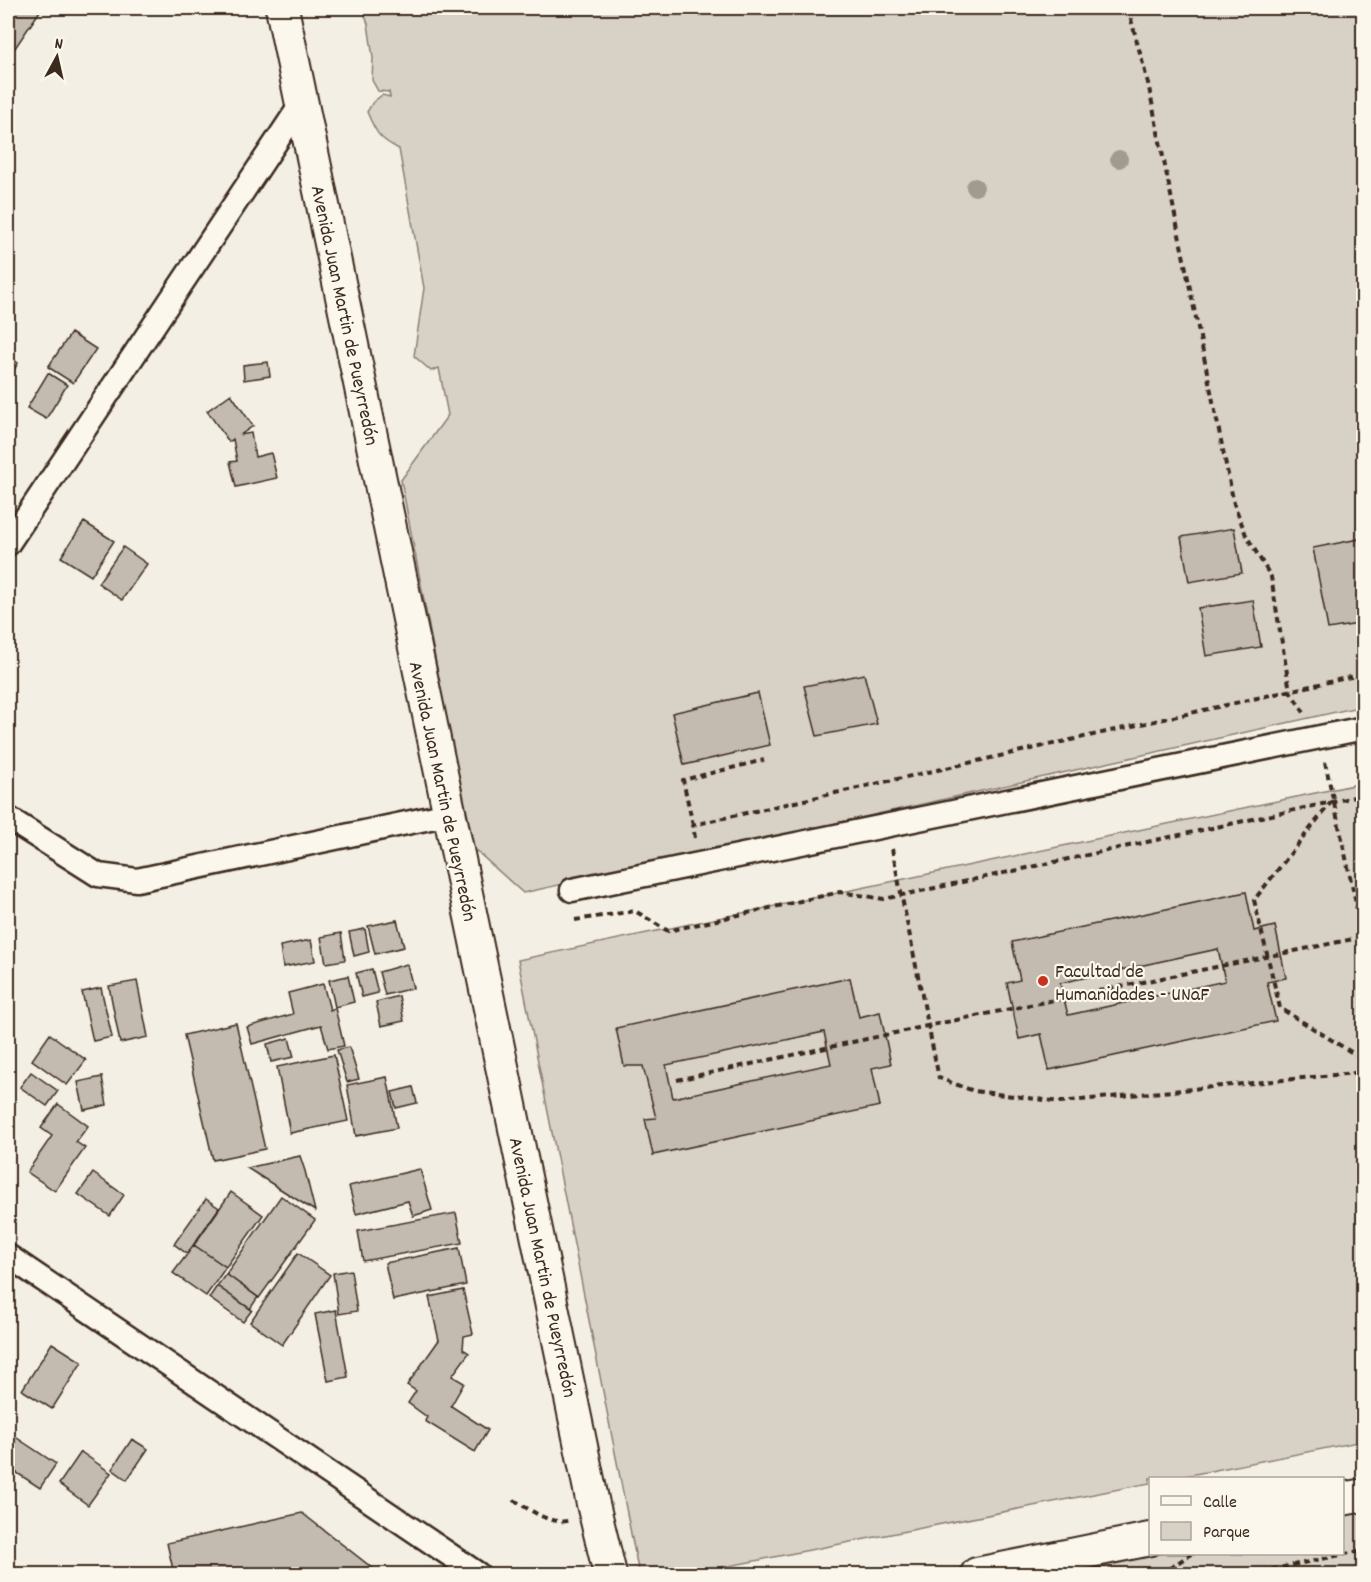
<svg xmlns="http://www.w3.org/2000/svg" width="1371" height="1582" font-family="Dekko,sans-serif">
	<rect width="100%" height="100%" fill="#f3efe4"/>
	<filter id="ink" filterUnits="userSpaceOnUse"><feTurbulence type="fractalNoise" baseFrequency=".0167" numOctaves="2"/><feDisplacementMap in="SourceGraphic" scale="12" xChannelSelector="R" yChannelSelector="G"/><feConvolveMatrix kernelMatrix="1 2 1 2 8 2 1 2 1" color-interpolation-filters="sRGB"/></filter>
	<g filter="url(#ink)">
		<path fill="#d8d1c6" stroke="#8a7e72" stroke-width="1.5" d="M358,8H1363V706L523,893L471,846L401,480L448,415L439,368L431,371L414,356L424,288L399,149C379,139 376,133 367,112L373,102L382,95L390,97L389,92L378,91L372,80L373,58L368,24L364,13Z
			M1363,783V1441L1175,1478H1150V1483L688,1574H639L518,960Z
			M1363,1507V1574H1043L1150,1554H1342L1343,1511Z"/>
		<path fill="#c3bbb0" stroke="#3b2a1e" stroke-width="1.5" fill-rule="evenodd" d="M8,8H34L40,11L15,48L8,43Z
			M71,333L96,349L73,383L48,367Z
			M8,356L18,363L8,380Z
			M268,362L270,376L244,380L243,365Z
			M48,373L67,385L46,419L27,408Z
			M231,394L253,426L240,435L251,433L255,457L271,453L277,478L236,487L230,462L237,461L233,439L229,442L207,411Z
			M84,522L114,541L91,576L61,557Z
			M1234,528L1242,573L1189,582L1181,537Z
			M1359,539L1364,563V623L1328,629L1313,548Z
			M123,547L147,564L122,600L98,583Z
			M1253,600L1261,647L1206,656L1198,608Z
			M864,674L877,724L817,736L804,686Z
			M758,693L770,745L684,765L672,713Z
			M1246,892L1254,931L1275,926L1286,978L1267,982L1276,1021L1049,1070L1041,1034L1019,1039L1007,983L1020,980L1012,942ZM1218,949L1225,981L1068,1015L1060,983Z
			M397,920L404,947L375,954L368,926Z
			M365,929L369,952L354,956L349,932Z
			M341,933L345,960L326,963L321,937Z
			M311,940L315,961L283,967L280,946Z
			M407,964L413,988L385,995L379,972Z
			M372,969L378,993L362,997L356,973Z
			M348,976L354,1002L335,1007L329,980Z
			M850,978L859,1017L880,1012L891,1064L872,1068L880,1106L653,1155L645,1119L656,1118L643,1066H624L616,1028ZM824,1032L831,1064L673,1098L666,1065Z
			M137,981L148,1037L120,1043L109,986Z
			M323,984L330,1010L335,1008L344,1046L328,1049L321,1025L252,1044L247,1027L293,1014L288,993Z
			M101,988L112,1037L93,1041L82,992Z
			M399,996L404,1021L381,1026L376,1002Z
			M236,1023L265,1149L213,1160L184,1035Z
			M50,1034L86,1060L67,1085L32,1060Z
			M289,1038L294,1057L271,1062L267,1044Z
			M349,1047L359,1079L347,1082L337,1050Z
			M334,1055L348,1121L290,1133L277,1067Z
			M31,1072L58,1091L47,1106L20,1087Z
			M102,1077L107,1105L84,1110L78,1082Z
			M387,1077L397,1128L356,1136L347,1085Z
			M413,1087L417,1103L396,1108L392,1092Z
			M58,1104L88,1126L76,1142L85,1148L55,1191L27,1172L52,1136L41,1128Z
			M300,1156L305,1171L315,1211L247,1168Z
			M420,1169L432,1210L413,1216L408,1201L356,1214L349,1186Z
			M93,1173L124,1195L110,1216L78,1194Z
			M231,1192L263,1215L226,1267L194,1245Z
			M281,1196L315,1220L259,1298L226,1274Z
			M206,1199L219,1208L187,1254L174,1244Z
			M456,1213L462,1243L363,1261L358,1231Z
			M194,1245L226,1267L206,1296L173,1273Z
			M459,1248L466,1285L393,1300L385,1263Z
			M298,1253L330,1275L282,1345L250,1322Z
			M351,1270L357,1311L339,1314L333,1273Z
			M226,1274L258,1297L250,1309L217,1286Z
			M217,1286L252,1310L243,1322L209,1298Z
			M463,1290L473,1334L464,1336L463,1349L469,1353L452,1376L464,1383L451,1406L488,1430L475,1452L425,1421L427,1417L408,1403L416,1391L407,1385L439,1340L429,1297Z
			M336,1310L348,1377L328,1381L315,1314Z
			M52,1343L82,1362L52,1409L22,1390Z
			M8,1432L56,1464L40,1488L8,1467Z
			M132,1439L148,1449L127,1480L112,1469Z
			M81,1452L111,1473L88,1505L59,1484Z
			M302,1513L380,1574H174L167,1543Z"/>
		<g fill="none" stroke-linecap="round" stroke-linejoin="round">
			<g stroke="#3b2a1e" stroke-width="27">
				<path id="street" d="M8,544L302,103
					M8,818L98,875L137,880L449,814
					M572,890L1364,728
					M8,1256L478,1574"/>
			</g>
			<g stroke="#3b2a1e" stroke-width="36">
				<path id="secondary" d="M282,8L593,1504L610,1574
					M1342,1499L1364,1495
					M977,1574L1150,1539"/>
			</g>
			<path stroke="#3b2a1e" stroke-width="4" stroke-dasharray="6 4.5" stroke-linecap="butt" d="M1128,8L1148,83L1234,504L1246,535L1271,577L1290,691L1305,714
				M1325,762L1364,940
				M1332,801L1254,900L1280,1008L1364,1060
				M693,825L683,780L764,760
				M695,838L693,825L1364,674
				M892,849L939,1078L974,1091L1060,1102L1364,1072
				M575,920L635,911L668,931L840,892L884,899L1364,795
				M677,1080L927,1026L1363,937
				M514,1500C530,1510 549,1524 568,1521
				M1161,1574L1191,1554
				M1251,1574L1364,1550"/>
			<use href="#street" stroke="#fbf7ec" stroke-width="22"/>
			<use href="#secondary" stroke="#fbf7ec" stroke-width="32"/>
		</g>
		<g fill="#a39a8e">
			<circle cx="1119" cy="159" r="9"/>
			<circle cx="975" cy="187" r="9"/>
		</g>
	</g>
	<circle fill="#c8321e" stroke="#fbf7ec" stroke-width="2" cx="1043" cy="981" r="6"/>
	<g text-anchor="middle" stroke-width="4.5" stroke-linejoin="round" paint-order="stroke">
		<g font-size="20" fill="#3b2a1e" stroke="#fbf7ec">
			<text transform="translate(346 315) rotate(78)" y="7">Avenida Juan Martin de Pueyrredón</text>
			<text transform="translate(444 791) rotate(78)" y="7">Avenida Juan Martin de Pueyrredón</text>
			<text transform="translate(544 1267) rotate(78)" y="7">Avenida Juan Martin de Pueyrredón</text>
		</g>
		<g font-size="20" fill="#3b2a1e" stroke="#fbf7ec" text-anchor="start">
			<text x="1055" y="977">Facultad de<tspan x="1055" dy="23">Humanidades - UNaF</tspan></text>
		</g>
	</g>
	<rect width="1371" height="1582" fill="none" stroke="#fbf7ec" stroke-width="30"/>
	<rect x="15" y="15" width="1341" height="1552" fill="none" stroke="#3b2a1e" stroke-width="2" filter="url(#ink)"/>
	<rect x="1149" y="1477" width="195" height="78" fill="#fbf7ec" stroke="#aea59a" stroke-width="1.5"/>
	<rect x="1161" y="1496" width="30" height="9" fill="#fbf7ec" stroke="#aea59a" stroke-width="1.5"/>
	<text x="1203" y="1507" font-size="18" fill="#3b2a1e">Calle</text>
	<rect x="1161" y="1522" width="30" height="18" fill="#d8d1c6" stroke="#aea59a" stroke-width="1.5"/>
	<text x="1203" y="1537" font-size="18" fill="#3b2a1e">Parque</text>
	<g transform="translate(57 57) rotate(8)" stroke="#fbf7ec" stroke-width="4.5" paint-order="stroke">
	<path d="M0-4.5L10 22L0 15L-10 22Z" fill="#3b2a1e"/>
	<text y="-9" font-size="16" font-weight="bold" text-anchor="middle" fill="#3b2a1e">N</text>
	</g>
</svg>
